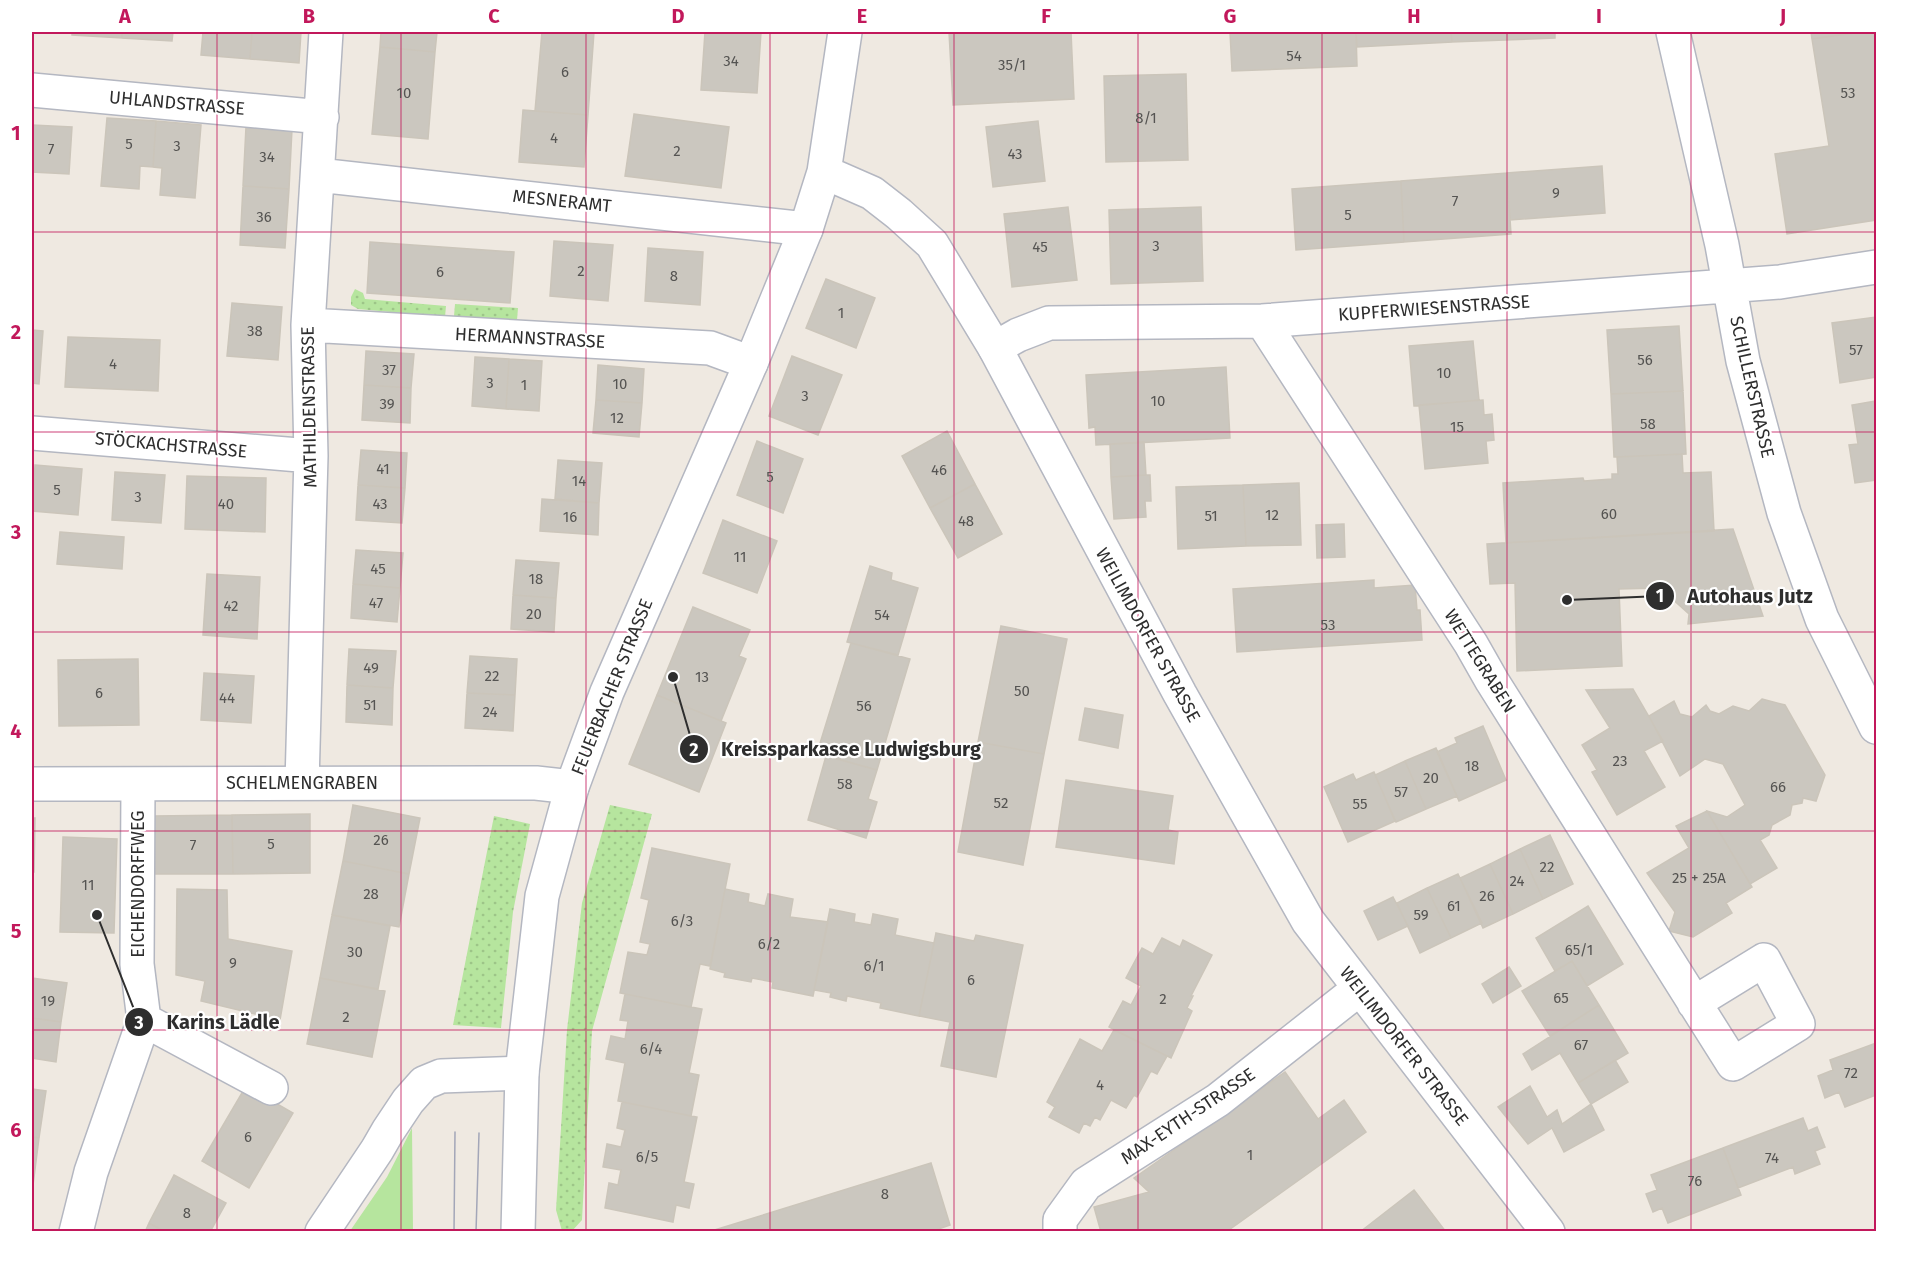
<svg xmlns="http://www.w3.org/2000/svg" width="1908" height="1263" font-family="'Fira Sans',sans-serif">
	<defs>
		<pattern id="grass-dots" width="8" height="8" patternUnits="userSpaceOnUse" patternTransform="scale(1.5)"><rect width="8" height="8" fill="#b6e59e"/><path d="M2 2h.1M6 6h.1" fill="none" stroke="#9dc588" stroke-width="1.8" stroke-linecap="round"/></pattern>
	</defs>
	<rect width="100%" height="100%" fill="#efe9e1"/>
	<path fill="url(#grass-dots)" d="M355,289L363,293L365,299L446,306L445,317L358,309L351,305V297Z
		M455,304L518,308L517,320L454,316Z
		M610,805L652,814L592,1031L582,1220L572,1231H562L556,1210L567,1030L582,903Z
		M494,816L530,824L513,912L501,1028L453,1025Z"/>
	<path fill="#b6e59e" d="M412,1128L413,1231H350L387,1177Z"/>
	<path fill="#cbc7bf" stroke="#cbc5ba" stroke-width="1.5" d="M72,32H122V38L72,35Z
		M122,32H173L172,41L122,38Z
		M203,32H252L250,59L201,55Z
		M252,32H301L299,63L250,59Z
		M381,32H437L435,52L380,47Z
		M542,32H594L588,115L535,111Z
		M705,32H761L757,93L701,90Z
		M949,32H1071L1074,99L953,105Z
		M1230,32H1356L1357,66L1232,71Z
		M1356,32H1451L1452,42L1357,47Z
		M1451,32H1555V38L1452,42Z
		M1811,32H1861L1812,39Z
		M1861,32H1876V220L1787,234L1775,154L1829,146L1812,39Z
		M380,47L435,52L428,139L372,134Z
		M1186,74L1188,160L1106,162L1104,76Z
		M523,110L588,115L584,167L519,162Z
		M634,114L729,127L721,188L625,176Z
		M107,118L156,121L153,167L140,166L139,189L101,186Z
		M156,121L201,125L195,198L160,195L162,168L153,167Z
		M1038,121L1045,181L993,187L986,127Z
		M32,125L72,127L69,174L32,172Z
		M246,127L292,129L289,189L243,186Z
		M1602,166L1605,213L1510,220L1507,173Z
		M1507,173L1511,234L1404,242L1401,181Z
		M1401,181L1404,242L1296,250L1292,189Z
		M243,186L289,189L285,248L240,245Z
		M1068,207L1077,280L1012,287L1004,214Z
		M1201,207L1203,281L1111,284L1109,210Z
		M554,241L613,245L608,301L550,296Z
		M370,242L514,252L510,303L367,293Z
		M648,248L703,252L700,305L645,301Z
		M826,279L875,298L856,348L806,328Z
		M232,303L282,307L278,360L227,356Z
		M1876,317V377L1840,383L1832,323Z
		M1679,326L1683,391L1611,394L1607,330Z
		M32,330L43,331L39,384L32,383Z
		M68,337L160,340L158,391L65,387Z
		M1473,341L1479,400L1414,406L1409,346Z
		M366,351L414,354L411,388L364,385Z
		M792,356L842,375L818,435L769,416Z
		M475,357L509,359L506,409L472,406Z
		M509,359L542,361L539,411L506,409Z
		M598,365L644,369L642,403L596,400Z
		M1226,367L1230,438L1096,445L1095,427L1089,428L1086,375Z
		M364,385L411,388L410,423L362,420Z
		M1683,391L1686,454L1614,457L1611,394Z
		M596,400L642,403L639,437L593,433Z
		M1483,400L1484,415L1492,414L1494,440L1486,441L1488,463L1425,469L1419,405Z
		M1876,401V480L1855,483L1849,445L1858,444L1852,405Z
		M947,431L975,484L930,508L902,456Z
		M757,441L803,459L783,513L737,495Z
		M1144,442L1146,475L1111,477L1110,444Z
		M361,450L407,453L405,488L358,485Z
		M1682,454L1683,473L1711,472L1714,531L1506,543L1503,483L1583,478L1584,481L1612,479V474H1618L1617,457Z
		M558,460L602,463L599,503L555,499Z
		M35,465L82,469L78,515L32,511Z
		M115,472L165,475L161,523L112,520Z
		M1146,475H1150L1151,501H1145L1146,517L1114,519L1111,477Z
		M187,476L266,478L265,532L185,529Z
		M1299,483L1301,545L1246,546L1243,485Z
		M975,484L1002,534L958,558L930,508Z
		M358,485L405,488L402,523L356,520Z
		M1243,485L1246,546L1178,549L1176,487Z
		M542,499L599,503L598,535L540,531Z
		M723,520L777,541L757,593L703,573Z
		M1344,524L1345,557L1317,558L1316,525Z
		M1733,529L1763,616L1688,624L1689,614L1660,588L1619,589L1622,666L1517,671L1515,583L1490,584L1487,544Z
		M60,532L124,537L122,569L57,564Z
		M356,550L403,553L400,588L353,584Z
		M516,560L559,563L556,598L513,595Z
		M870,566L892,573L891,580L918,588L898,655L847,642Z
		M207,574L260,577L257,639L203,635Z
		M1374,580V588L1415,585L1417,610H1420L1422,640L1237,652L1233,589Z
		M353,584L400,588L397,622L351,618Z
		M513,595L556,598L554,632L511,629Z
		M693,607L750,630L739,656L746,659L721,721L657,695Z
		M1001,626L1067,639L1044,754L978,742Z
		M851,643L910,659L877,770L817,753Z
		M349,649L396,651L393,688L347,685Z
		M470,656L517,659L515,695L467,693Z
		M138,659L139,725L59,726L58,660Z
		M204,673L254,676L251,723L201,720Z
		M347,685L393,688L392,725L346,722Z
		M1633,689L1663,741L1644,751L1665,787L1617,815L1592,772L1597,770L1582,745L1610,728L1586,690Z
		M467,693L515,695L513,731L465,728Z
		M657,695L726,723L699,792L629,764Z
		M1762,699L1785,705L1825,775L1816,801L1803,798L1802,803L1792,805L1790,815L1772,825L1769,835L1760,840L1777,868L1750,884L1707,811L1727,817L1745,805L1723,764L1705,759L1680,776L1649,716L1674,701L1680,714L1692,717L1706,705L1710,711L1719,714L1733,706L1749,711Z
		M1085,708L1123,715L1118,748L1079,740Z
		M1483,726L1506,780L1459,801L1437,752L1457,743L1455,738Z
		M978,742L1044,754L1023,865L958,852Z
		M1436,748L1457,796L1426,809L1405,761Z
		M826,756L877,770L868,799L877,802L866,838L808,820Z
		M1405,761L1426,809L1396,822L1375,775Z
		M1374,772L1395,821L1348,842L1324,787L1353,774L1356,780Z
		M1066,780L1173,796L1168,830L1178,832L1174,864L1056,847Z
		M353,805L420,818L409,874L343,861Z
		M1707,811L1752,887L1726,903L1732,913L1693,937L1669,931L1675,912L1647,873L1689,848L1676,826Z
		M310,814V873L233,874L232,815Z
		M232,815L233,874H155L154,816Z
		M32,818H35L34,872H32Z
		M1550,835L1573,884L1543,899L1520,849Z
		M63,837L117,839L114,933L60,932Z
		M652,848L730,864L710,966L700,964L691,1007L620,993L628,952L647,955L650,944L640,942L649,900L641,898Z
		M1520,849L1543,899L1513,914L1490,864Z
		M343,861L409,874L399,927L332,915Z
		M1490,864L1513,914L1483,928L1460,878Z
		M1458,874L1482,923L1451,938L1427,888Z
		M1427,888L1451,938L1420,953L1397,903Z
		M177,889L227,890L228,939L292,951L280,1020L201,1001L205,981L176,975Z
		M725,889L749,894L748,902L765,906L768,894L793,899L790,917L828,922L813,996L772,988L773,982L752,978L751,982L724,977L725,973L710,969Z
		M1393,897L1408,926L1378,940L1364,911Z
		M1588,906L1623,964L1587,986L1572,961L1555,971L1536,938Z
		M830,909L855,914L854,922L871,925L873,914L898,919L895,935L934,943L919,1016L880,1008L881,1003L847,996L846,1001L830,997L831,993L814,990Z
		M332,915L390,926L378,989L320,978Z
		M936,933L974,941L976,935L1023,945L996,1077L941,1066L950,1022L919,1016Z
		M1162,938L1180,947L1183,940L1212,955L1191,996H1193L1187,1008L1192,1011L1171,1058L1109,1027L1123,1001L1131,1005L1141,986L1126,978L1142,948L1153,954Z
		M1572,961L1599,1005L1550,1036L1522,991Z
		M1509,967L1521,986L1493,1003L1482,984Z
		M32,978L67,983L61,1022L32,1018Z
		M320,978L385,991L372,1057L307,1044Z
		M625,994L702,1009L689,1073L699,1075L691,1116L618,1101L625,1063L606,1059L611,1036L625,1039L628,1021L620,1020Z
		M1599,1005L1628,1053L1578,1083L1560,1053L1532,1070L1523,1054Z
		M32,1018L61,1022L56,1062L32,1058Z
		M1114,1030L1167,1056L1157,1074L1151,1071L1137,1097L1134,1095L1126,1108L1111,1100L1100,1120L1095,1117L1090,1126L1084,1123L1079,1133L1049,1117L1055,1107L1047,1102L1080,1039L1102,1051Z
		M1876,1043V1095L1845,1107L1839,1092L1825,1098L1818,1076L1833,1070L1830,1060Z
		M1615,1060L1628,1082L1591,1104L1578,1083Z
		M1285,1072L1318,1119L1344,1100L1366,1132L1226,1232H1101L1094,1207L1149,1192L1134,1178Z
		M246,1086L293,1113L249,1188L202,1161Z
		M1530,1086L1547,1117L1557,1110L1562,1124L1591,1104L1604,1130L1564,1152L1552,1128L1528,1144L1498,1107Z
		M32,1089L46,1091L39,1138L32,1137Z
		M622,1102L697,1117L684,1182L694,1184L689,1208L676,1205L673,1222L605,1208L609,1183L618,1185L621,1170L603,1167L607,1144L621,1147L625,1130L617,1128Z
		M1803,1118L1808,1131L1817,1127L1825,1147L1815,1151L1820,1164L1795,1174L1793,1167L1738,1188L1723,1148Z
		M32,1137L39,1138L33,1185H32Z
		M1723,1148L1741,1195L1668,1223L1662,1208L1653,1212L1646,1194L1657,1190L1651,1175Z
		M931,1163L950,1225L930,1232H708Z
		M174,1175L226,1203L210,1232H165L149,1223Z
		M1414,1190L1446,1232H1360Z
		M149,1223L165,1232H145Z"/>
	<g fill="none" stroke-linecap="round" stroke-linejoin="round">
		<g stroke="#b4b7c1" stroke-width="36">
			<path id="minor" d="M1673,32L1722,245L1743,361L1784,513L1822,619L1876,727
				M32,90L322,117
				M318,175L806,229
				M1262,321L1471,644L1492,681L1670,964L1733,1064L1798,1024L1764,960L1694,1003
				M308,325L710,348L751,363
				M995,348L1018,335L1049,323L1262,321L1780,282L1876,267
				M32,433L311,456
				M302,783L311,456L308,325L326,32
				M32,784L492,783H536L572,787
				M138,784L137,964L144,1020
				M76,1232L91,1172L144,1020L271,1088
				M322,1232L377,1150L388,1131L408,1101L424,1083L441,1076L522,1073
				M1060,1232V1220L1086,1184L1218,1100L1359,989"/>
		</g>
		<g stroke="#b4b7c1" stroke-width="36">
			<path id="secondary" d="M824,172L872,193L899,214L932,244L995,348L1180,694L1308,921L1548,1232
				M518,1232L522,1073L542,896L572,787L607,692L751,363L806,229L824,172L845,32"/>
		</g>
		<use href="#minor" stroke="#fff" stroke-width="33"/>
		<use href="#secondary" stroke="#fff" stroke-width="33"/>
		<path stroke="#a3a6b8" stroke-width="1.5" d="M454,1232L455,1132
			M476,1232L479,1133"/>
	</g>
	<path fill="none" stroke="#c2185b" stroke-width="1.5" stroke-opacity="0.55" d="M217,32V1232M401,32V1232M586,32V1232M770,32V1232M954,32V1232M1138,32V1232M1322,32V1232M1507,32V1232M1691,32V1232M32,232H1876M32,432H1876M32,632H1876M32,831H1876M32,1030H1876"/>
	<g text-anchor="middle" stroke-width="4.5" stroke-linejoin="round" paint-order="stroke">
		<g font-size="15" fill="#555452">
			<text x="1294" y="61">54</text>
			<text x="731" y="66">34</text>
			<text x="1012" y="70">35/1</text>
			<text x="565" y="77">6</text>
			<text x="404" y="98">10</text>
			<text x="1848" y="98">53</text>
			<text x="1146" y="123">8/1</text>
			<text x="554" y="143">4</text>
			<text x="129" y="149">5</text>
			<text x="177" y="151">3</text>
			<text x="51" y="154">7</text>
			<text x="677" y="156">2</text>
			<text x="1015" y="159">43</text>
			<text x="267" y="162">34</text>
			<text x="1556" y="198">9</text>
			<text x="1455" y="206">7</text>
			<text x="1348" y="220">5</text>
			<text x="264" y="222">36</text>
			<text x="1156" y="251">3</text>
			<text x="1040" y="252">45</text>
			<text x="581" y="276">2</text>
			<text x="440" y="277">6</text>
			<text x="674" y="281">8</text>
			<text x="841" y="318">1</text>
			<text x="255" y="336">38</text>
			<text x="1856" y="355">57</text>
			<text x="1645" y="365">56</text>
			<text x="113" y="369">4</text>
			<text x="389" y="375">37</text>
			<text x="1444" y="378">10</text>
			<text x="490" y="388">3</text>
			<text x="620" y="389">10</text>
			<text x="524" y="390">1</text>
			<text x="805" y="401">3</text>
			<text x="1158" y="406">10</text>
			<text x="387" y="409">39</text>
			<text x="617" y="423">12</text>
			<text x="1648" y="429">58</text>
			<text x="1457" y="432">15</text>
			<text x="383" y="474">41</text>
			<text x="939" y="475">46</text>
			<text x="770" y="482">5</text>
			<text x="579" y="486">14</text>
			<text x="57" y="495">5</text>
			<text x="138" y="502">3</text>
			<text x="226" y="509">40</text>
			<text x="380" y="509">43</text>
			<text x="1609" y="519">60</text>
			<text x="1272" y="520">12</text>
			<text x="1211" y="521">51</text>
			<text x="570" y="522">16</text>
			<text x="966" y="526">48</text>
			<text x="740" y="562">11</text>
			<text x="378" y="574">45</text>
			<text x="536" y="584">18</text>
			<text x="376" y="608">47</text>
			<text x="231" y="611">42</text>
			<text x="534" y="619">20</text>
			<text x="882" y="620">54</text>
			<text x="1328" y="630">53</text>
			<text x="371" y="673">49</text>
			<text x="492" y="681">22</text>
			<text x="702" y="682">13</text>
			<text x="1022" y="696">50</text>
			<text x="99" y="698">6</text>
			<text x="227" y="703">44</text>
			<text x="370" y="710">51</text>
			<text x="864" y="711">56</text>
			<text x="490" y="717">24</text>
			<text x="1620" y="766">23</text>
			<text x="1472" y="771">18</text>
			<text x="1431" y="783">20</text>
			<text x="845" y="789">58</text>
			<text x="1778" y="792">66</text>
			<text x="1401" y="797">57</text>
			<text x="1001" y="808">52</text>
			<text x="1360" y="809">55</text>
			<text x="381" y="845">26</text>
			<text x="271" y="849">5</text>
			<text x="193" y="850">7</text>
			<text x="1547" y="872">22</text>
			<text x="1699" y="883">25 + 25A</text>
			<text x="1517" y="886">24</text>
			<text x="88" y="890">11</text>
			<text x="371" y="899">28</text>
			<text x="1487" y="901">26</text>
			<text x="1454" y="911">61</text>
			<text x="1421" y="920">59</text>
			<text x="682" y="926">6/3</text>
			<text x="769" y="949">6/2</text>
			<text x="1579" y="955">65/1</text>
			<text x="355" y="957">30</text>
			<text x="233" y="968">9</text>
			<text x="874" y="971">6/1</text>
			<text x="971" y="985">6</text>
			<text x="1561" y="1003">65</text>
			<text x="1163" y="1004">2</text>
			<text x="48" y="1006">19</text>
			<text x="346" y="1022">2</text>
			<text x="1581" y="1050">67</text>
			<text x="651" y="1054">6/4</text>
			<text x="1851" y="1078">72</text>
			<text x="1100" y="1090">4</text>
			<text x="248" y="1142">6</text>
			<text x="1250" y="1160">1</text>
			<text x="647" y="1162">6/5</text>
			<text x="1772" y="1163">74</text>
			<text x="1695" y="1186">76</text>
			<text x="885" y="1199">8</text>
			<text x="187" y="1218">8</text>
		</g>
		<g font-size="18" fill="#2e2e2e" stroke="#fff">
			<text transform="translate(177 103) rotate(5)" y="6">UHLANDSTRASSE</text>
			<text transform="translate(562 201) rotate(6)" y="6">MESNERAMT</text>
			<text transform="translate(1434 308) rotate(-4)" y="6">KUPFERWIESENSTRASSE</text>
			<text transform="translate(530 338) rotate(3)" y="6">HERMANNSTRASSE</text>
			<text transform="translate(1752 387) rotate(77)" y="6">SCHILLERSTRASSE</text>
			<text transform="translate(309 407) rotate(-91)" y="6">MATHILDENSTRASSE</text>
			<text transform="translate(171 445) rotate(5)" y="6">STÖCKACHSTRASSE</text>
			<text transform="translate(1148 635) rotate(61)" y="6">WEILIMDORFER STRASSE</text>
			<text transform="translate(1480 661) rotate(58)" y="6">WETTEGRABEN</text>
			<text transform="translate(612 687) rotate(-68)" y="6">FEUERBACHER STRASSE</text>
			<text x="302" y="789">SCHELMENGRABEN</text>
			<text transform="translate(138 884) rotate(-90)" y="6">EICHENDORFFWEG</text>
			<text transform="translate(1404 1046) rotate(52)" y="6">WEILIMDORFER STRASSE</text>
			<text transform="translate(1188 1116) rotate(-34)" y="6">MAX-EYTH-STRASSE</text>
		</g>
	</g>
	<path fill="none" stroke="#2e2e2e" stroke-width="2" d="M1567 600L1660 596M673 677L694 749M97 915L139 1022"/>
	<g fill="#2e2e2e" stroke="#fff" stroke-width="2">
		<circle cx="1567" cy="600" r="6"/>
		<circle cx="673" cy="677" r="6"/>
		<circle cx="97" cy="915" r="6"/>
		<circle cx="1660" cy="596" r="15"/>
		<circle cx="694" cy="749" r="15"/>
		<circle cx="139" cy="1022" r="15"/>
	</g>
	<g font-size="18" text-anchor="middle" font-weight="bold" fill="#fff">
		<text x="1660" y="602">1</text>
		<text x="694" y="756">2</text>
		<text x="139" y="1029">3</text>
	</g>
	<g font-size="20" text-anchor="middle" font-weight="bold" fill="#2e2e2e" stroke="#fff" stroke-width="4.5" stroke-linejoin="round" paint-order="stroke">
		<text x="1750" y="603">Autohaus Jutz</text>
		<text x="851" y="756">Kreissparkasse Ludwigsburg</text>
		<text x="223" y="1029">Karins Lädle</text>
	</g>
	<rect width="1908" height="1263" fill="none" stroke="#ffffff" stroke-width="66"/>
	<rect x="33" y="33" width="1842" height="1197" fill="none" stroke="#c2185b" stroke-width="2"/>
	<g font-size="20" text-anchor="middle" font-weight="bold" fill="#c2185b">
		<text x="125" y="23">A</text>
		<text x="309" y="23">B</text>
		<text x="494" y="23">C</text>
		<text x="678" y="23">D</text>
		<text x="862" y="23">E</text>
		<text x="1046" y="23">F</text>
		<text x="1230" y="23">G</text>
		<text x="1414" y="23">H</text>
		<text x="1599" y="23">I</text>
		<text x="1783" y="23">J</text>
		<text x="16" y="140">1</text>
		<text x="16" y="339">2</text>
		<text x="16" y="539">3</text>
		<text x="16" y="738">4</text>
		<text x="16" y="938">5</text>
		<text x="16" y="1137">6</text>
	</g>
</svg>
